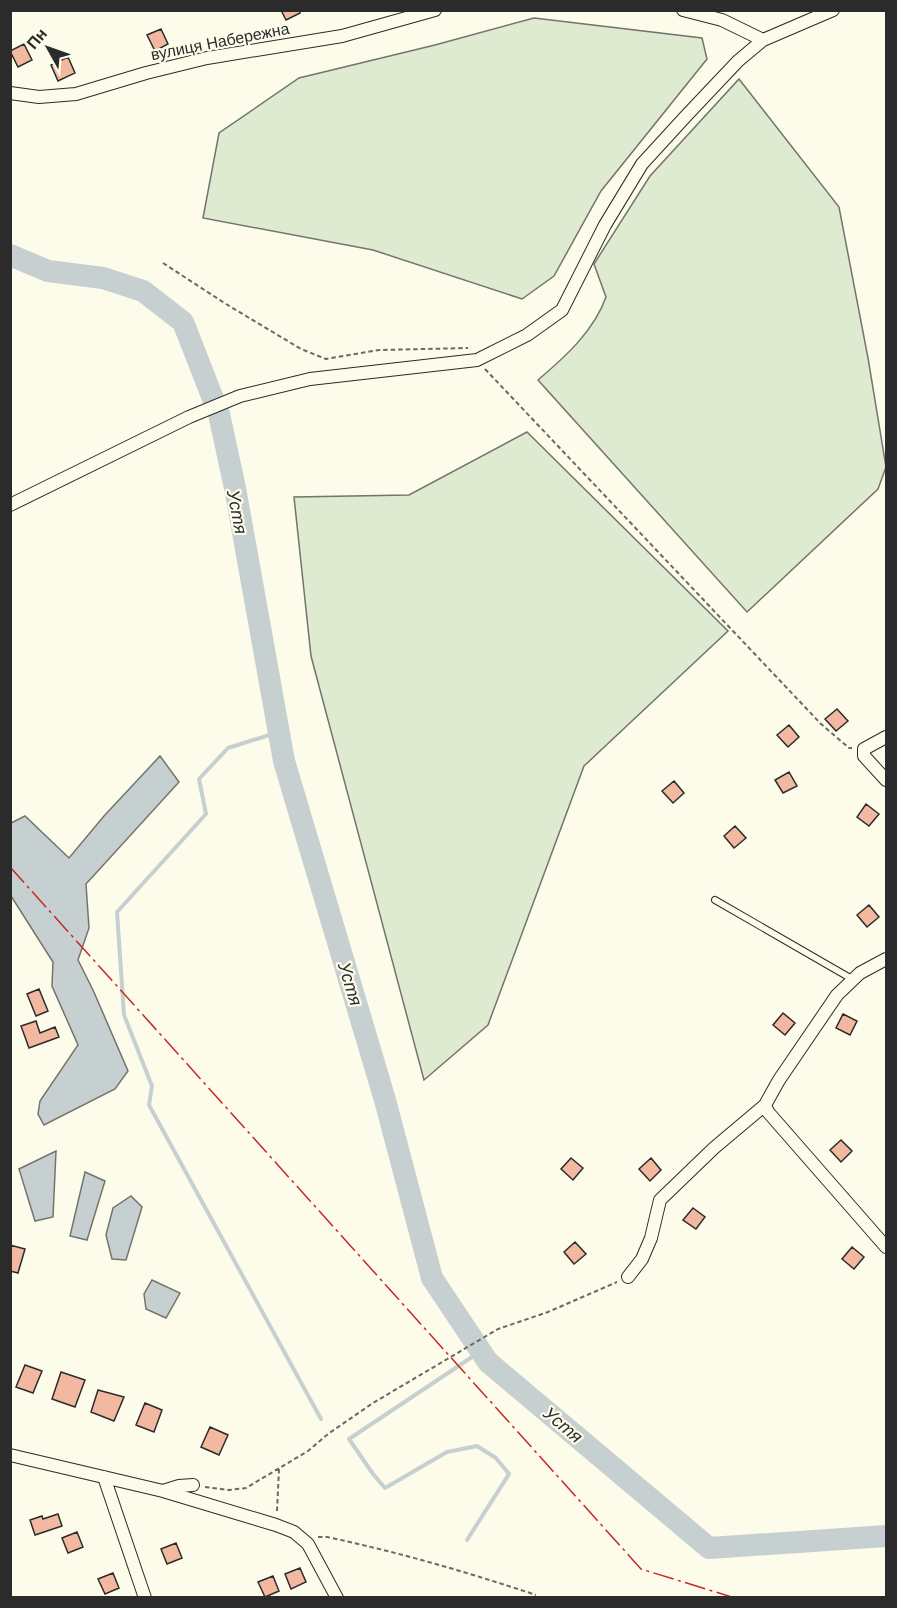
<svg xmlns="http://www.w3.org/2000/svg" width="897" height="1608" font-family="Arial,sans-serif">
	<rect width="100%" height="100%" fill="#fdfbea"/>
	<path fill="#deebd1" stroke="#74746e" stroke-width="1.5" d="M534,18L702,38L707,59L601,191L554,276L522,299L373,250L203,218L219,133L299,78L435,45Z
		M739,79L839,207L868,358L886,467L878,489L747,612L538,380C565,357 594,331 606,297L594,264L650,176Z
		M527,432L728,631L584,766L488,1025L424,1080L311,656L294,497L409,495Z"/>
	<path fill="#c7d0d0" stroke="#74746e" stroke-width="1.5" d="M160,756L179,782L86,884L89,928L78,960L93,990L128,1071L115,1089L44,1125L38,1114L40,1101L78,1045L52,986L53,962L11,896V823L25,816L69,858L104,816Z
		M56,1151L53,1217L35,1221L19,1169Z
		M85,1172L105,1181L87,1240L70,1236Z
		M131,1196L142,1207L126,1260L112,1259L106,1235L113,1208Z
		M152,1280L180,1293L166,1318L146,1309L144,1294Z"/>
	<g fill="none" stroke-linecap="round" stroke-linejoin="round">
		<path stroke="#c7d0d0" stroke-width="4" d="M279,732L228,748L199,779L206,814L117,912L124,1015L152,1086L149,1105L321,1419
			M467,1540L509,1474L496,1458L477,1446L447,1452L385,1488L373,1474L349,1439L481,1351"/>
		<path stroke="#c7d0d0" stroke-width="22" d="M10,255L48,271L103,278L143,291L183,322L219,414L235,488L284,761L385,1100L432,1278L488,1362L709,1548L886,1536"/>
	</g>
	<path fill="#f2b8a0" stroke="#2b2b2b" stroke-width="1.5" d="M281,10H299L300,13L286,20Z
		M161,29L168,44L155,51L147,35Z
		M24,44L32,60L18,67L10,51Z
		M68,57L75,73L58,81L51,65Z
		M837,709L848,721L836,731L825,719Z
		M789,725L799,737L788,747L777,735Z
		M789,772L797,786L783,793L775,780Z
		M674,781L684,793L673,803L662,791Z
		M866,804L879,814L869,826L857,817Z
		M735,826L746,838L734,848L724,836Z
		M869,905L879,917L867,927L857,915Z
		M39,989L48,1011L36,1016L27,994Z
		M783,1013L795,1023L785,1035L773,1025Z
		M843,1014L857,1021L850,1035L836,1028Z
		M36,1021L40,1033L55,1027L59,1037L29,1048L21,1026Z
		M841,1140L852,1151L841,1162L830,1150Z
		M571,1158L583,1168L573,1180L561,1169Z
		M651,1158L661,1170L650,1181L639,1169Z
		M693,1208L705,1217L696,1229L683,1220Z
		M575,1242L586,1254L574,1264L564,1252Z
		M10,1245L25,1249L18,1273L10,1271Z
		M852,1247L864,1257L854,1269L842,1259Z
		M25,1365L42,1371L33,1393L16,1387Z
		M61,1372L85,1380L75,1407L52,1399Z
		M98,1390L124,1397L114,1421L91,1412Z
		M145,1403L162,1410L154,1432L136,1425Z
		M210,1427L228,1435L219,1455L201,1447Z
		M58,1514L62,1526L35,1535L30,1520L42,1516L43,1519Z
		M77,1532L83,1547L68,1553L62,1538Z
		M176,1543L182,1558L167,1564L161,1549Z
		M300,1568L306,1582L291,1589L285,1574Z
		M113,1573L119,1588L105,1594L98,1579Z
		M273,1576L279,1591L265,1597L258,1582Z"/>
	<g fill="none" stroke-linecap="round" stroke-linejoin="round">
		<g stroke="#2b2b2b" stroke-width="8">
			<path id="service" d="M715,900L852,979"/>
		</g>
		<g stroke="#2b2b2b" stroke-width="14">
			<path id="minor" d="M683,10L722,20L763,40
				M10,93L39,97L76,94L146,73L207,58L342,36L435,10
				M10,505L189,417L240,396L310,379L477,360L527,335L562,310L605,225L642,164L686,116L738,61L763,40L833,10
				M886,737L864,749V756L886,780
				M886,959L860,973L837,995L779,1080L765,1105L768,1112L886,1247
				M628,1277L642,1259L651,1238L660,1200L714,1148L765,1105
				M10,1455L163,1491L276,1525L294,1532L308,1544L337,1598
				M104,1477L145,1598
				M163,1491L179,1486L193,1485"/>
		</g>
		<path stroke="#6a6964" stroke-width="2" stroke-dasharray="4.5 3" stroke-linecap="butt" d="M163,263L226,304L301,349L326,359L379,350L468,348
			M485,369L821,724L849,748H852
			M205,1487L229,1490L246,1488L308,1451L328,1434L373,1403L498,1329L548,1312L617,1282
			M277,1511L279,1469
			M318,1537H327C398,1552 467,1572 536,1595"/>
		<use href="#service" stroke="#fdfbea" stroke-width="6"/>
		<use href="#minor" stroke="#fdfbea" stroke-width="12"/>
		<path stroke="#c62828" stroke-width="1.5" stroke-dasharray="21 4.5 3 4.5" stroke-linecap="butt" d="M10,867L641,1569L735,1598"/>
	</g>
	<g text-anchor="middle" stroke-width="4.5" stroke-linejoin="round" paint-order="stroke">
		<g font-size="16" fill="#2b2b2b" stroke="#fdfbea">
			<text transform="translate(220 41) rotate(-11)" y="6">вулиця Набережна</text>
		</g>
		<g font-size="18" font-style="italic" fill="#2b2b2b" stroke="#fdfbea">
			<text transform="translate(237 512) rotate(79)" y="6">Устя</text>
			<text transform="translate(350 984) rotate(73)" y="6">Устя</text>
			<text transform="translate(563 1425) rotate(40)" y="6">Устя</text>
		</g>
	</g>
	<rect width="897" height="1608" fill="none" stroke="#2b2b2b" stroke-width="24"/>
	<g transform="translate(48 48) rotate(310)" stroke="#fdfbea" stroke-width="4.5" paint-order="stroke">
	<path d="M0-4.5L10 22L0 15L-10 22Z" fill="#2b2b2b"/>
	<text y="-9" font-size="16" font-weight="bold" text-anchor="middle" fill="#2b2b2b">Пн</text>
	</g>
</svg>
